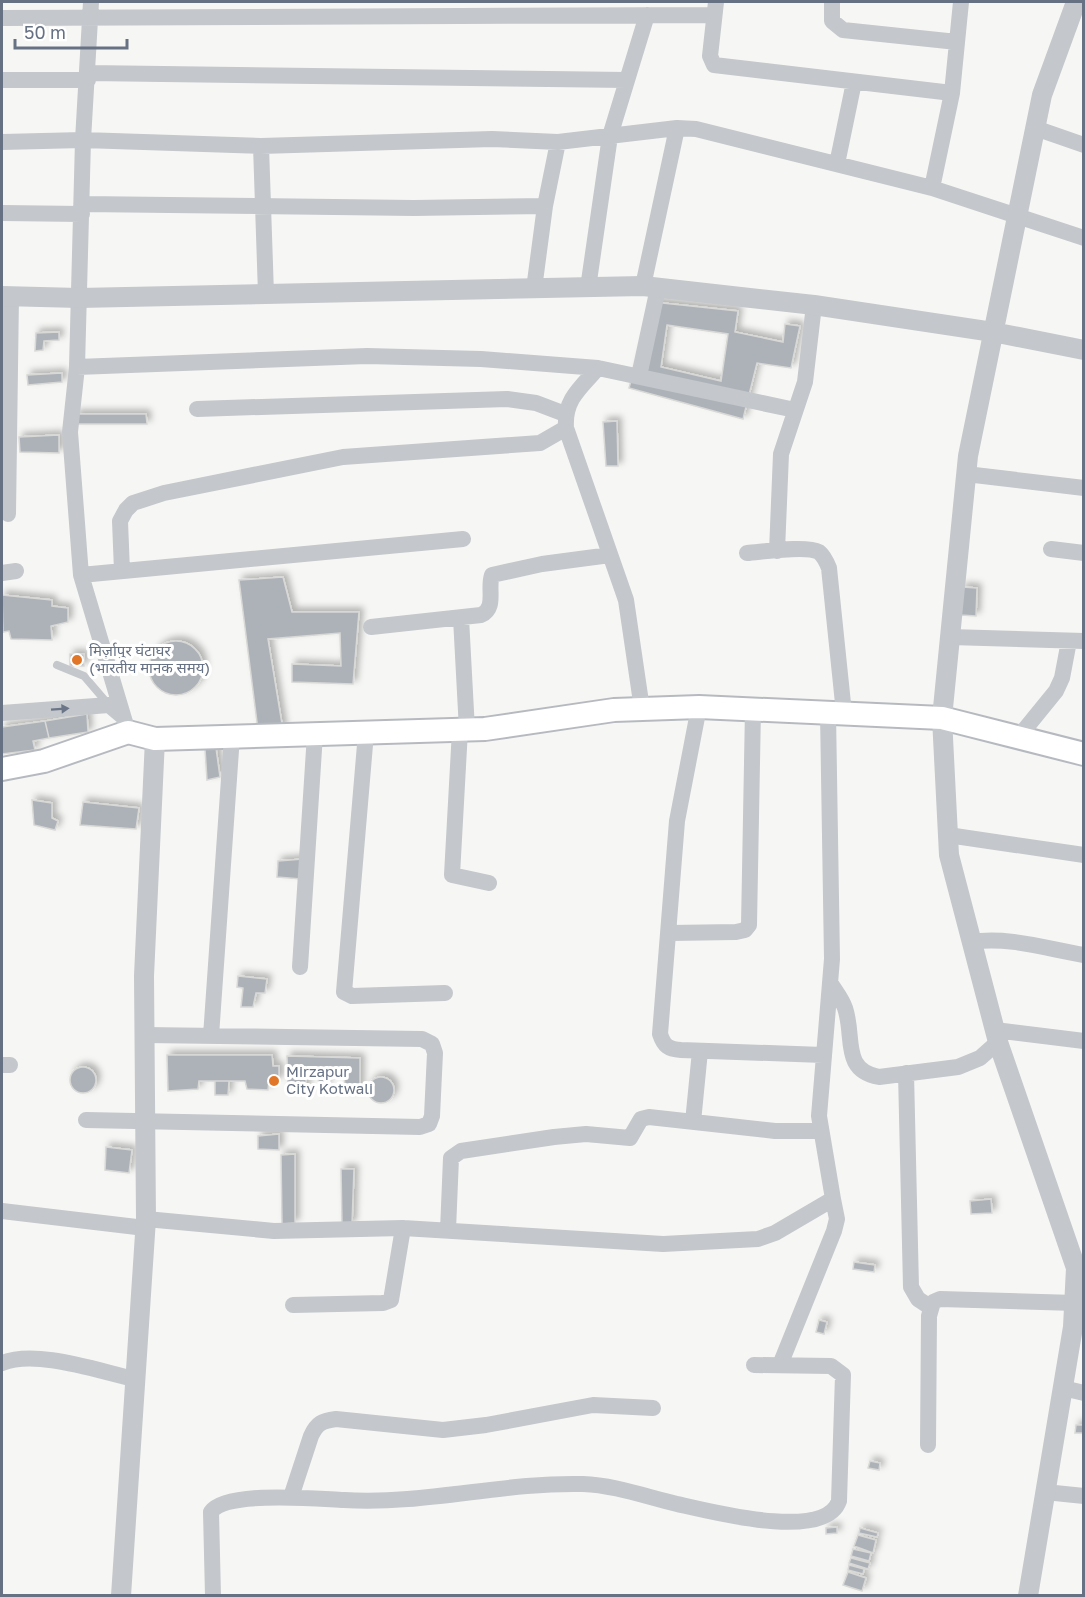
<svg xmlns="http://www.w3.org/2000/svg" width="1085" height="1597" font-family="'Golos Text','Noto Sans Devanagari',sans-serif">
	<defs>
		<filter id="shadow"><feDropShadow dx="4" dy="-4" stdDeviation="3" flood-color="#0004"/></filter>
	</defs>
	<rect width="100%" height="100%" fill="#f6f7f4"/>
	<path fill="#adb2b9" stroke="#d8d8d6" stroke-width="1.5" fill-rule="evenodd" filter="url(#shadow)" d="M653,302L738,311L735,332L783,342L785,324L800,326L791,368L757,363L743,419L629,388ZM667,325L728,334L721,381L661,367Z
		M59,332V340L44,341L43,350L35,351L36,333Z
		M62,373V382L28,385L27,375Z
		M75,414H146L147,424H76Z
		M617,421L618,466H606L603,422Z
		M59,435V453L20,452L19,437Z
		M283,577L292,612H359L353,684L292,682V664L341,666L340,633L268,639L283,730H258L239,580Z
		M962,587L977,588L976,616L961,615Z
		M2,595L52,600V606L68,608V622L51,626L52,640L11,639L9,631L3,632Z
		M149 668a27 27 0 1 1 54 0a27 27 0 1 1-54 0Z
		M70,654H84V666H70Z
		M87,714L88,732L49,738L45,721Z
		M45,721L49,738L33,741L35,750L2,754V727Z
		M216,748L220,777L207,780L205,749Z
		M32,800L52,803V818L58,821L55,830L34,825Z
		M83,802L139,808L136,829L80,825Z
		M303,859L301,879L277,877L278,861Z
		M238,976L267,979L265,993H256L253,1007H241L243,988L237,987Z
		M167,1055H272L273,1066H279V1080L269,1081L268,1090L247,1089L245,1081H199L198,1089L168,1091Z
		M287,1056L360,1058V1095L346,1096L344,1076L327,1075V1086H319L318,1076H306V1092L288,1094Z
		M70 1080a13 13 0 1 1 26 0a13 13 0 1 1-26 0Z
		M368 1090a13 13 0 1 1 26 0a13 13 0 1 1-26 0Z
		M215,1081H229L228,1095H215Z
		M279,1134V1150L258,1149V1136Z
		M106,1147L132,1150L129,1173L105,1170Z
		M295,1154V1223L282,1224L281,1155Z
		M341,1169H354L352,1224L342,1225Z
		M991,1199L992,1213L971,1214L970,1201Z
		M854,1262L875,1265L874,1272L853,1269Z
		M819,1320L827,1322L824,1334L816,1332Z
		M1076,1425H1084V1433H1075Z
		M870,1461L880,1463L879,1470L868,1468Z
		M837,1527V1533L826,1534V1528Z
		M860,1528L878,1533L877,1537L859,1533Z
		M858,1535L876,1540L873,1553L854,1546Z
		M853,1549L871,1553L869,1561L851,1556Z
		M851,1558L870,1563L868,1569L849,1563Z
		M849,1565L864,1569L863,1574L848,1570Z
		M848,1572L866,1578L862,1591L843,1585Z"/>
	<g fill="none" stroke-linecap="round" stroke-linejoin="round">
		<g stroke="#b6bac0" stroke-width="26">
			<path id="secondary" d="M2,769L44,761L128,732L155,739L485,729L614,710L699,707L942,718L1084,754"/>
		</g>
		<path stroke="#c4c7cb" stroke-width="8" d="M57,665L84,676L108,704"/>
		<path stroke="#c4c7cb" stroke-width="16" d="M91,2L83,140L77,367L70,432L81,575L128,732
			M716,2L710,56L714,65L952,93L932,188
			M832,2V21L843,30L957,42
			M2,18L713,15
			M88,73L627,80
			M2,80H88
			M952,93L961,2
			M1035,128L1084,145
			M2,142L83,140L261,146L492,139L558,142L677,128L696,129L932,188L1084,238
			M261,146L266,294
			M837,164L854,82
			M83,204L414,208L545,206
			M2,213L82,214
			M643,286L677,128
			M588,288L610,136L647,15
			M534,289L545,206L558,142
			M77,367L367,356L481,359L598,368L795,410
			M598,368C580,388 564,400 566,428L626,600L642,709
			M639,376L658,288
			M197,409L507,399L536,403L565,414
			M966,474L1084,488
			M8,514L11,296
			M1051,549L1084,553
			M777,551L781,454L805,382L814,305
			M747,553C762,552 806,545 819,552C824,556 827,563 829,568L844,713
			M122,571L120,521L126,510L133,503L164,493L343,457L540,443L566,428
			M2,573L16,571
			M81,575L463,539
			M461,618L467,730
			M371,627L481,615C497,608 487,588 492,575L542,564L610,555
			M950,637L1084,641
			M699,707L677,821L660,1034C664,1046 668,1049 681,1050L823,1055
			M2,713L109,705L122,716
			M460,730L452,875L489,883
			M366,733L344,992L352,996L445,993
			M1017,739L1056,691L1062,678L1069,641
			M948,835L1084,855
			M670,933L736,932L745,930L749,925L753,709
			M971,942C1008,936 1048,949 1084,955
			M300,967L315,734
			M831,984C836,992 842,999 845,1008C855,1037 841,1070 879,1077L958,1067L980,1058L998,1042
			M995,1030L1084,1041
			M211,1036L232,736
			M2,1065H10
			M906,1073L911,1287L918,1299L930,1307
			M86,1120L420,1127L429,1124L432,1116L435,1053L432,1044L422,1039L145,1035
			M693,1122L700,1051
			M2,1211L145,1228
			M146,1219L274,1231L403,1228L663,1244L758,1239L775,1233L833,1199L819,1116L832,959L828,713
			M448,1230L451,1158L461,1151L554,1137L586,1134L630,1138L641,1119L649,1117L775,1131H821
			M293,1305L383,1303L391,1300L403,1228
			M2,1363C36,1349 98,1371 135,1379
			M780,1365L834,1231L837,1219L833,1199
			M1063,1388L1084,1393
			M928,1445L929,1316L933,1302L940,1299L1075,1303
			M1045,1492L1084,1496
			M291,1497L311,1436C317,1423 322,1421 336,1419L443,1430L486,1425L593,1405L653,1408
			M213,1596L211,1512C226,1490 318,1499 344,1500C425,1505 503,1482 583,1484C614,1485 647,1497 677,1504C709,1511 825,1542 839,1501L843,1375L831,1366L754,1365"/>
		<path stroke="#c4c7cb" stroke-width="20" d="M2,296L79,298L643,286L814,305L993,332L1084,350
			M121,1596L146,1219L144,976L155,739
			M1028,1596L1073,1327L1076,1268L998,1042L949,855L942,718L968,456L1042,95L1076,2"/>
		<use href="#secondary" stroke="#fff" stroke-width="22"/>
	</g>
	<defs><path id="oneway-solid" d="M-6-.8H1V-3.2L6.5 0L1 3.2V.8H-6Z" transform="scale(1.5)"/></defs>
	<use fill="#6b7588" href="#oneway-solid" transform="translate(60 709) rotate(-4)"/>
	<g fill="#e17629" stroke="#fff" stroke-width="2">
		<circle cx="77" cy="660" r="6"/>
		<circle cx="274" cy="1081" r="6"/>
	</g>
	<g text-anchor="middle" stroke-width="6" stroke-linejoin="round" paint-order="stroke">
		<g font-size="15" fill="#667184" stroke="#fff" text-anchor="start">
			<text x="89" y="656">मिर्ज़ापुर घंटाघर<tspan x="89" dy="17">(भारतीय मानक समय)</tspan></text>
			<text x="286" y="1077">Mirzapur<tspan x="286" dy="17">City Kotwali</tspan></text>
		</g>
	</g>
	<rect width="1085" height="1597" fill="none" stroke="#667184" stroke-width="6"/>
	<path d="M15 39v9h112v-9" fill="none" stroke="#667184" stroke-width="3"/>
	<text x="24" y="39" font-size="18" fill="#667184" stroke="#ffffff" stroke-width="4.5" paint-order="stroke">50 m</text>
</svg>
